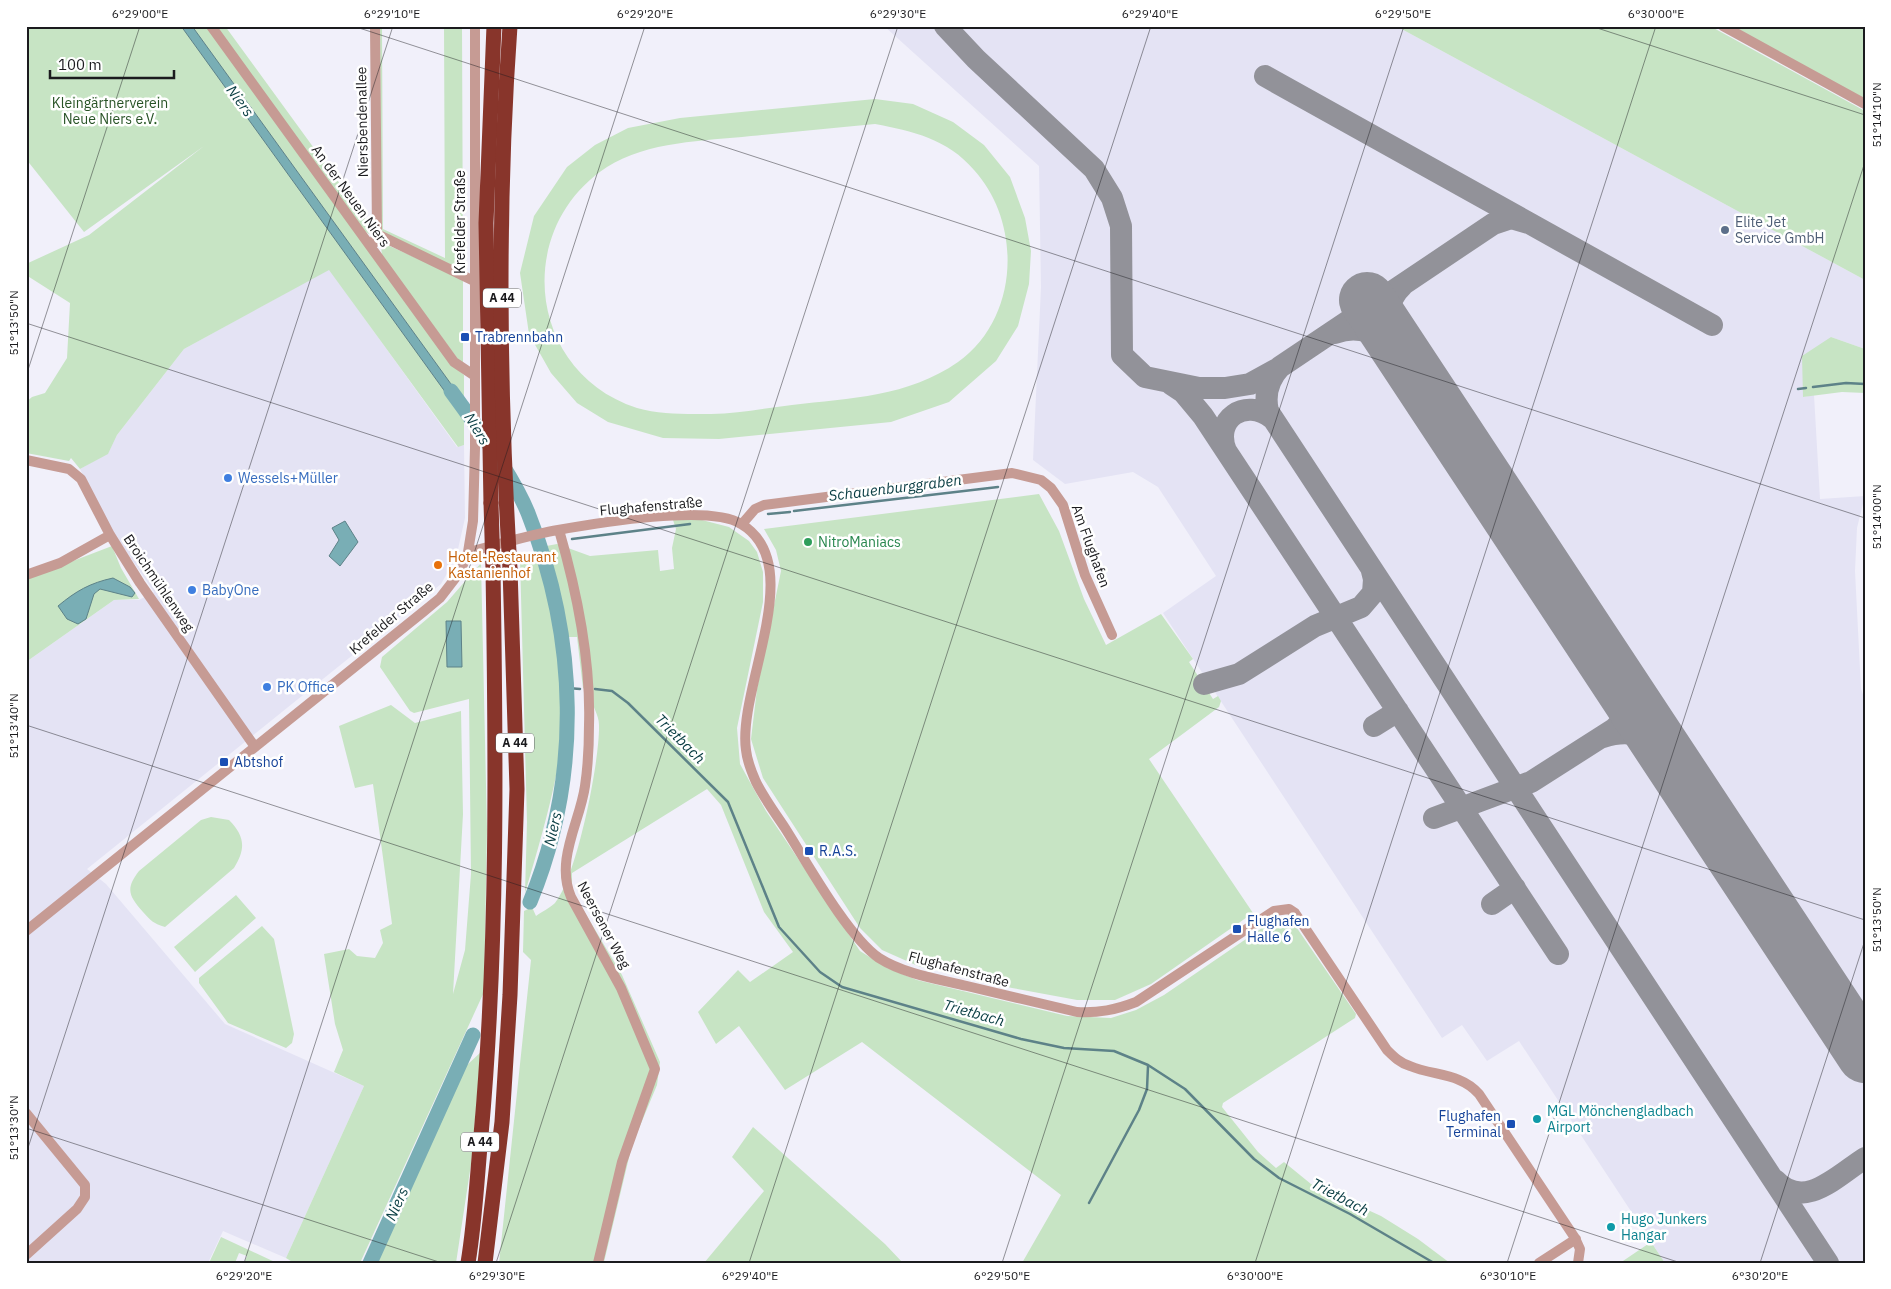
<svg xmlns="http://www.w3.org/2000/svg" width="1891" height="1289" font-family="'IBM Plex Sans',sans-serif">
	<rect width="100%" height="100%" fill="#f1f0fa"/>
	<path fill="#e4e3f4" d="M884,26H1396L1865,280V349L1831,337L1803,397L1814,395L1820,499L1865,496L1857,528L1855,571L1861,689L1865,700V1263H1665L1519,1041L1487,1061L1462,1025L1442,1038L1163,613L1216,576L1158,487L1133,472L1065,484L1033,460L1041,287L1039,166Z
		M329,269L457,447L464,445L465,518L456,558L441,584L87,869L106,884L225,1024L364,1086L286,1258L223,1231L208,1263H26V662L114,600H139L154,592L114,534L80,469L108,453L117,435L184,349Z"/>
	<path fill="#c7e4c4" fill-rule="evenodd" d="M26,26H181L464,418V445L458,447L329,270L184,349L117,435L108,454L80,469L71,458L69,461L26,453V402L32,397L45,393L67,358L70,303L26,275V264L89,235L204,146L84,232L26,159Z
		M192,26H208L451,364L464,375V402Z
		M215,26H225L367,221L373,216L374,231L369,234L361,229Z
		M380,26H382L383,229L445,258L444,26H462L463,270H459L383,234L381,228Z
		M1396,26H1710L1865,111V280Z
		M1731,26H1865V99Z
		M875,99L913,104L953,122L984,145L1010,177L1025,218L1031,251L1029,284L1018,326L996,361L949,402L891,422L719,439L663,438L608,422L577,403L551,373L529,334L520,273L534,216L567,167L595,145L628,128L680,118ZM875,124C912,131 948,139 974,170C1023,224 1019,319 958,362C908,397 850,398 792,405C765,408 738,414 711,414C687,414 661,415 637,408C528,373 512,229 607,167C648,141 704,141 751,136C792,132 833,128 875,124Z
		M383,243L463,279V363L460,362L382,257L381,245Z
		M1831,337L1865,349V393L1842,392L1803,397L1802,356Z
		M1039,494L1059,531L1084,599L1106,645L1161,614L1193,659L1189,662L1213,699L1218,696L1221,701L1219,707L1149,759L1253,913L1151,984L1115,1000H1077L1012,988L918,966L882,950L860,928L763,778L751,739L757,689L781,571L776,550L764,529Z
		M673,520H702L729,527L749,541L757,552L763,572V602L737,728L740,764L766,811L860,951L887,968L917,980L1067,1016L1111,1018L1136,1010L1164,995L1268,924L1282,917L1290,918L1356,1014L1355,1018L1223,1103L1222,1107L1258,1152L1276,1168L1284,1162L1311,1184L1381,1216L1418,1239L1450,1263H1022L1061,1195L862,1042L785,1090L739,1026L716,1044L698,1012L738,970L750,982L793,952L764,912L721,805L707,789L572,873V891L622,975L660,1062L657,1085L632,1145L604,1262L499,1263L531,960L523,952L524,911L532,907L536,916C541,912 550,908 555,903C577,877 600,760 599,725C599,714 591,706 591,693L583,688L577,637H566L541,547L557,544L590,556L658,550L660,571L674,569L672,548L676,529Z
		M112,546L121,568L139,599L114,600L26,662V579Z
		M538,555C558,616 569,707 557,771C549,812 537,852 525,893L527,822L520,558Z
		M481,563L487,829L484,992L360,1263H294L286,1258L364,1086L334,1072L343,1050L335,1024L324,954L349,949L357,956L375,958L383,943L380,930L392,924L373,784L355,788L339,726L391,705L415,723L461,711L463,814L453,994L465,950L471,874L469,699L414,713L410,711L380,667L382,657L447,602ZM447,621H461V667H447Z
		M211,817L229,820C245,836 246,849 234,868L165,927C154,924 150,920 143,912C129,896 125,889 139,871L201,820Z
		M236,895L256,918L195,972L174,947Z
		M262,926L274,939L294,1034L292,1043L286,1048L228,1023L199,983V978Z
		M481,1052L471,1164L456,1263H374L436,1125L467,1065Z
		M753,1127L885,1244L903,1263H704L764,1191L732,1157Z
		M221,1237L277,1263H244L247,1256L239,1253L235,1263H209Z
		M1651,1242L1665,1263H1620Z"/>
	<path fill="#79aeb5" stroke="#5d8288" d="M181,26H192L464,402V418Z
		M345,521L358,542L340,566L329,556L339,540L332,528Z
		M113,578L130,587L135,593L132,597L100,589L94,594L86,619L78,624L67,619L58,606C76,591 90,583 113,578Z
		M446,621H461L462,667H447Z"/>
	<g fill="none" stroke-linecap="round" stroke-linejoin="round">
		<path stroke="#5d8288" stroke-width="2.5" d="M1813,387L1846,383L1865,384
			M1798,389L1806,388
			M794,511L998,487
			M768,514L790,512
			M572,539L690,524
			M568,688L580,689
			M595,689L612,691L628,703L728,802L779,927L820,972L842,987L1021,1039L1064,1048L1114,1051L1148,1065L1185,1089L1254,1159L1279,1178L1350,1214L1434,1263
			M1089,1203L1139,1110L1147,1089L1148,1066"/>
		<path stroke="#79aeb5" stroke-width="15" d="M451,391C476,425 512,474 528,513C578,639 582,776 530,902
			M370,1263L473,1035"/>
		<path stroke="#929299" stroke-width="22" d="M945,26L976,59L1094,169L1112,198L1121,226L1122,355L1145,377L1199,388H1225L1250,384L1279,368
			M1265,76L1712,325
			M1528,223L1511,218L1493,224L1280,367C1268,380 1264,394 1268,411L1828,1263
			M1335,333C1359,324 1378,334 1398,347
			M1398,347C1391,325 1382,304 1402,286
			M1171,384L1183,392L1203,416L1558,954
			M1226,451C1213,419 1245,397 1272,418
			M1204,684L1239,674L1315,626L1361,607L1373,593L1374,579L1372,571
			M1374,726L1398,711
			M1603,737C1634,727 1649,737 1669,759
			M1434,818L1531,782L1614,729C1628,717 1627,704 1622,687
			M1492,904L1515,888
			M1775,1180C1804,1212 1838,1175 1865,1158"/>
		<path stroke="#929299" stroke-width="56" d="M1367,300L1865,1055"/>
		<path stroke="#c69b94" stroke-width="10" d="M211,26L454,362L475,376
			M1723,26L1865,104
			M377,234L474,281
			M372,247L377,234L375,26
			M26,460L69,469L81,479L110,535L140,583L255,747
			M742,524L755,509L764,505L1012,473L1041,480L1051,488L1063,505L1085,575L1112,635
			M559,530C577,592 591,660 589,725C589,745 588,766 585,786C580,822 555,860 571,897L621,988L655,1069L622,1162L598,1263
			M468,552C498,545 528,535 558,530C597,523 710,504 741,524C809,564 737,688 746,750C747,760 752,773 756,782C764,798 775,813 785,828C806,861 848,937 879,958C904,974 938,979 967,986C1004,995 1040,1003 1077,1012C1099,1013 1115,1010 1136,1002L1274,911L1289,909L1295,913L1387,1050C1394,1057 1400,1063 1410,1066C1434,1076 1461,1073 1479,1094L1575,1238L1580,1249L1578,1263
			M26,575L60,563L110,535
			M26,931L423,612L440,598L460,572L468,552L473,521L475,448V26
			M26,1113L85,1185V1197L77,1209L26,1255
			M1539,1263L1576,1239"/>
		<path stroke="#88352b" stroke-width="15" d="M491,503L486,223L494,26
			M468,1263C475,1221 477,1178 481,1135C498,947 496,758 493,569
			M485,1263L502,1122L510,995L517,789L510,569"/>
		<path stroke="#88352b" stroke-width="15" d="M510,26C497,206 499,389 510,569
			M491,503L493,569"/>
	</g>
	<path fill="none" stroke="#1b1b1e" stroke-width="1" stroke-opacity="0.45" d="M353,26L1865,518M1591,26L1865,115M26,323L1865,920M26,376L140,26M26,725L1681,1263M26,1128L442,1263M26,1154L393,26M244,1263L645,26M496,1263L898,26M749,1263L1151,26M1002,1263L1404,26M1255,1263L1656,26M1507,1263L1865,162M1760,1263L1865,940"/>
	<circle fill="#5c6f8a" stroke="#fff" stroke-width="2" cx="1725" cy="230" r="5"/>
	<g fill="#1a4fb4" stroke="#fff" stroke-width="2">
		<rect x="460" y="332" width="10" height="10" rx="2.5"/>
		<rect x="219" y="757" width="10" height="10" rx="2.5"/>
		<rect x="804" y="846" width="10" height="10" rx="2.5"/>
		<rect x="1232" y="924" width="10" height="10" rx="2.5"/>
		<rect x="1506" y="1119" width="10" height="10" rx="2.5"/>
	</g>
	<g fill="#3f7fe0" stroke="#fff" stroke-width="2">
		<circle cx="228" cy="478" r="5"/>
		<circle cx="192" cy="590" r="5"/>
		<circle cx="267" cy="687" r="5"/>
	</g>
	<circle fill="#2e9e5b" stroke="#fff" stroke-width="2" cx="808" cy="542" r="5"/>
	<circle fill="#e8710a" stroke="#fff" stroke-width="2" cx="438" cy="565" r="5"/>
	<g fill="#0f9aa8" stroke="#fff" stroke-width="2">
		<circle cx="1537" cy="1119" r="5"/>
		<circle cx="1611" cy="1227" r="5"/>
	</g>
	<g text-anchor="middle" stroke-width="5" stroke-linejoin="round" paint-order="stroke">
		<g fill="#fff" stroke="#5f5f62" stroke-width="1">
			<rect x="483" y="288.5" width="38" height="19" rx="4"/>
			<rect x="496" y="733.5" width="38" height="19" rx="4"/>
			<rect x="461" y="1132.5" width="38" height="19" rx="4"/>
		</g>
		<g font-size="12" font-weight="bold" fill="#1b1b1e">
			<text x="502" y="302">A 44</text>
			<text x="515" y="747">A 44</text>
			<text x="480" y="1146">A 44</text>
		</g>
		<g font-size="14" fill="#285326" stroke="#fff">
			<text x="110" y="108">Kleingärtnerverein<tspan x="110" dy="16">Neue Niers e.V.</tspan></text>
		</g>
		<g font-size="14" fill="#1b1b1e" stroke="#fff">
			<text transform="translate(362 122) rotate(-91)" y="5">Niersbendenallee</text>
			<text transform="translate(351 196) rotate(54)" y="5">An der Neuen Niers</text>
			<text transform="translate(460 222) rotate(-90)" y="5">Krefelder Straße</text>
			<text transform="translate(651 506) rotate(-5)" y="5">Flughafenstraße</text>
			<text transform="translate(1091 546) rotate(70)" y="5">Am Flughafen</text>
			<text transform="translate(159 583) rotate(56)" y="5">Broichmühlenweg</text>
			<text transform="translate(391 618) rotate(-40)" y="5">Krefelder Straße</text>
			<text transform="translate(604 925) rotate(62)" y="5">Neersener Weg</text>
			<text transform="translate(959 969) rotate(15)" y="5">Flughafenstraße</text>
		</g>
		<g font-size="14" fill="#4e5e75" stroke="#fff" text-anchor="start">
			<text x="1735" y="227">Elite Jet<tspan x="1735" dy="16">Service GmbH</tspan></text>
		</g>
		<g font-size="14" fill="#164399" stroke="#fff" text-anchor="start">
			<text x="475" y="342">Trabrennbahn</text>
			<text x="234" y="767">Abtshof</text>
			<text x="819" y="856">R.A.S.</text>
			<text x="1247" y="926">Flughafen<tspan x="1247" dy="16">Halle 6</tspan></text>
			<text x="1501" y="1121" text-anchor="end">Flughafen<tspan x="1501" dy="16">Terminal</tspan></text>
		</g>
		<g font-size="14" fill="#366cbe" stroke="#fff" text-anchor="start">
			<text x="238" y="483">Wessels+Müller</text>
			<text x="202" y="595">BabyOne</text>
			<text x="277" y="692">PK Office</text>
		</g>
		<g font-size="14" fill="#27864d" stroke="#fff" text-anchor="start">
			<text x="818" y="547">NitroManiacs</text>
		</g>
		<g font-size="14" fill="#c56008" stroke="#fff" text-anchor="start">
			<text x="448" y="562">Hotel-Restaurant<tspan x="448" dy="16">Kastanienhof</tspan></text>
		</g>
		<g font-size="14" fill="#0d838f" stroke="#fff" text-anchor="start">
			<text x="1547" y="1116">MGL Mönchengladbach<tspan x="1547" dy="16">Airport</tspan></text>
			<text x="1621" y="1224">Hugo Junkers<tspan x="1621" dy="16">Hangar</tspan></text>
		</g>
		<g font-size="15" font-style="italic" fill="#083c42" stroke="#fff">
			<text transform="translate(240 101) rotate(54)" y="5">Niers</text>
			<text transform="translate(477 429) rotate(59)" y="5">Niers</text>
			<text transform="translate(895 488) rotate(-7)" y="5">Schauenburggraben</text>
			<text transform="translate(680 739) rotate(45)" y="5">Trietbach</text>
			<text transform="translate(553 829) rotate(-77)" y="5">Niers</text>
			<text transform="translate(974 1013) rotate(16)" y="5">Trietbach</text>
			<text transform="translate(1340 1197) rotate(28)" y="5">Trietbach</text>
			<text transform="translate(397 1204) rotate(-66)" y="5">Niers</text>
		</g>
	</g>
	<rect width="1891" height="1289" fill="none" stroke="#ffffff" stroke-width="55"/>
	<path d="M50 70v8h124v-8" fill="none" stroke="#1b1b1e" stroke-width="2.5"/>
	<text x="58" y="70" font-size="15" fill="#1b1b1e" stroke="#ffffff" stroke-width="4" paint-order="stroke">100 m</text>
	<rect x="28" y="28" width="1836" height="1234" fill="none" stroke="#1b1b1e" stroke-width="2"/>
	<g font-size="12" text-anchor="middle" fill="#1b1b1e">
		<text x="140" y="18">6°29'00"E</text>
		<text x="392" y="18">6°29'10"E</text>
		<text x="645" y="18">6°29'20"E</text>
		<text x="898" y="18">6°29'30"E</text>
		<text x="1150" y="18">6°29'40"E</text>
		<text x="1403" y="18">6°29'50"E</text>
		<text x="1656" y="18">6°30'00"E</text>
		<text transform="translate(1877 115) rotate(-90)" y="4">51°14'10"N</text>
		<text transform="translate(14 323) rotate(-90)" y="4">51°13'50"N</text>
		<text transform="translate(1877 517) rotate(-90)" y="4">51°14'00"N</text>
		<text transform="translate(14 726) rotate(-90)" y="4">51°13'40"N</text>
		<text transform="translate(1877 920) rotate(-90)" y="4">51°13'50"N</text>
		<text transform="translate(14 1128) rotate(-90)" y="4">51°13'30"N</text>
		<text x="244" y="1280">6°29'20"E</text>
		<text x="497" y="1280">6°29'30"E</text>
		<text x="750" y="1280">6°29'40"E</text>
		<text x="1002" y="1280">6°29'50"E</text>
		<text x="1255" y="1280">6°30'00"E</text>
		<text x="1508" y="1280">6°30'10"E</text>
		<text x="1760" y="1280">6°30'20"E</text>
	</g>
</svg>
